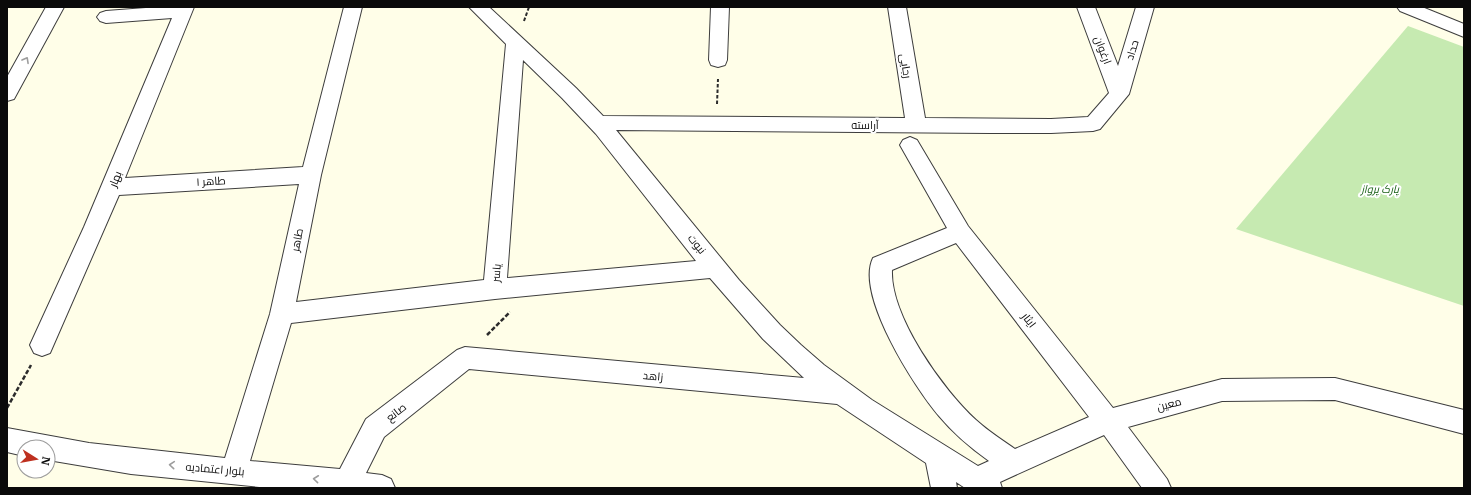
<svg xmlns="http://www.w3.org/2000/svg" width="1471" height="495" font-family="'IBM Plex Serif',Cairo,serif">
	<rect width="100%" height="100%" fill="#fffee8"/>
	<path fill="#c6eab1" d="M1408,26L1464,47V306L1236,229Z"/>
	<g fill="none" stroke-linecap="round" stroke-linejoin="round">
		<g stroke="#3d3d3d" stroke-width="2">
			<path id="minor" d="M46,7H64L14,99L7,101V77Z
				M159,7H194L125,178L303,167L344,7H362L321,175L296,302L484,280L506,44L469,7H489L576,88L603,116L905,118L888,7H906L925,118L1051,119L1088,117L1109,93L1077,7H1095L1118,66L1136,7H1154L1129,94L1100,129L1093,131L1051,133H990L616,130L739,280L780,325L801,345L824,365L872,400L978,466L989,461C971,448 954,434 939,416C915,388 855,295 873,258L947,228L900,145L903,140L910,137L917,140L968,226L1113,408L1222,379L1335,378L1464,410V434L1335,400L1222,401L1128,427L1167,479L1171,488H1142L1104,435L1000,482L1002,488H965L956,482L957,488H931L926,463L837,404L469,369L384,437L366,473L382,475L391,479L395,488H270L131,474L48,460V447H24V456L7,452V428L89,443L225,458L270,314L299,184L119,195L50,353L42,356L34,353L30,345L84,227L172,18L106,23L100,21L97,17L100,13L106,11ZM523,60L562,98L596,134L696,261L507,278ZM956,243L1089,417L1015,449C1002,440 988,431 976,420C943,390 890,316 892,270ZM710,278L763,339L804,378L465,347L457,350L366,419L340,469L250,461L291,323L495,299Z
				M711,7H729L727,60L725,65L718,67L711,65L709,60Z
				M1397,7H1422L1464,24V37L1400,11Z"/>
		</g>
		<path stroke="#2c2c2c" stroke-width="2" stroke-dasharray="3.5 2" stroke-linecap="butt" d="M524,21L529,7
			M717,104L718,79"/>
		<path stroke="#2c2c2c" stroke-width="2.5" stroke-dasharray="4.5 2" stroke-linecap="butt" d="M487,335L510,312
			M7,408L31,365"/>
		<use href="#minor" fill="#fff" fill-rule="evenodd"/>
	</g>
	<defs><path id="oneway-chevron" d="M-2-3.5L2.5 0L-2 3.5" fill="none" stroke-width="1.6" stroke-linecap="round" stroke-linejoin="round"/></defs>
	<g stroke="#9d9d9d">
		<use href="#oneway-chevron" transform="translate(26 60) rotate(-61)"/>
		<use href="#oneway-chevron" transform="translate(172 465) rotate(-175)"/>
		<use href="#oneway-chevron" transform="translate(316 479) rotate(-174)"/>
	</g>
	<g text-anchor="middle" stroke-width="4" stroke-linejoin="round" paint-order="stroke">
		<g font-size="11" fill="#0a0a0a" stroke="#fff">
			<text transform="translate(1103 50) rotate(69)" y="4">ارغوان</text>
			<text transform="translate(1132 50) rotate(-73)" y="4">حداد</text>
			<text transform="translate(906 66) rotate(81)" y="4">رجایی</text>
			<text x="865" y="129">آراسته</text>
			<text transform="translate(115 179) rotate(-68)" y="4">بهار</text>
			<text transform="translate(211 181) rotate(-3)" y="4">طاهر ۱</text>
			<text transform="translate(297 240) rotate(-79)" y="4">طاهر</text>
			<text transform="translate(697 244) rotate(51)" y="4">نبوت</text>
			<text transform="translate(496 273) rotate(-85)" y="4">یاسر</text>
			<text transform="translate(1029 320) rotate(52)" y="4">ایثار</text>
			<text transform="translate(653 376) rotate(5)" y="4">زاهد</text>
			<text transform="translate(1169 404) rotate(-15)" y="4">معین</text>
			<text transform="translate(396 412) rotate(-38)" y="4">صانع</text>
			<text transform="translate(215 469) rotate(5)" y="4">بلوار اعتمادیه</text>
		</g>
		<g font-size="11" font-style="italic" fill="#1d631a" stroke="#fff">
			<text x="1380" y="193">پارک پرواز</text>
		</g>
	</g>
	<rect width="1471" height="495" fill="none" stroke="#0a0a0a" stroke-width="16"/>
	<g transform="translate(36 459) rotate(101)"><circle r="19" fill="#ffffff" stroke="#9d9d9d"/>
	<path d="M0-3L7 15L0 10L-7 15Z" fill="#be301f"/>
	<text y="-6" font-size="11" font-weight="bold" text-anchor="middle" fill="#0a0a0a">N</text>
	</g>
</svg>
